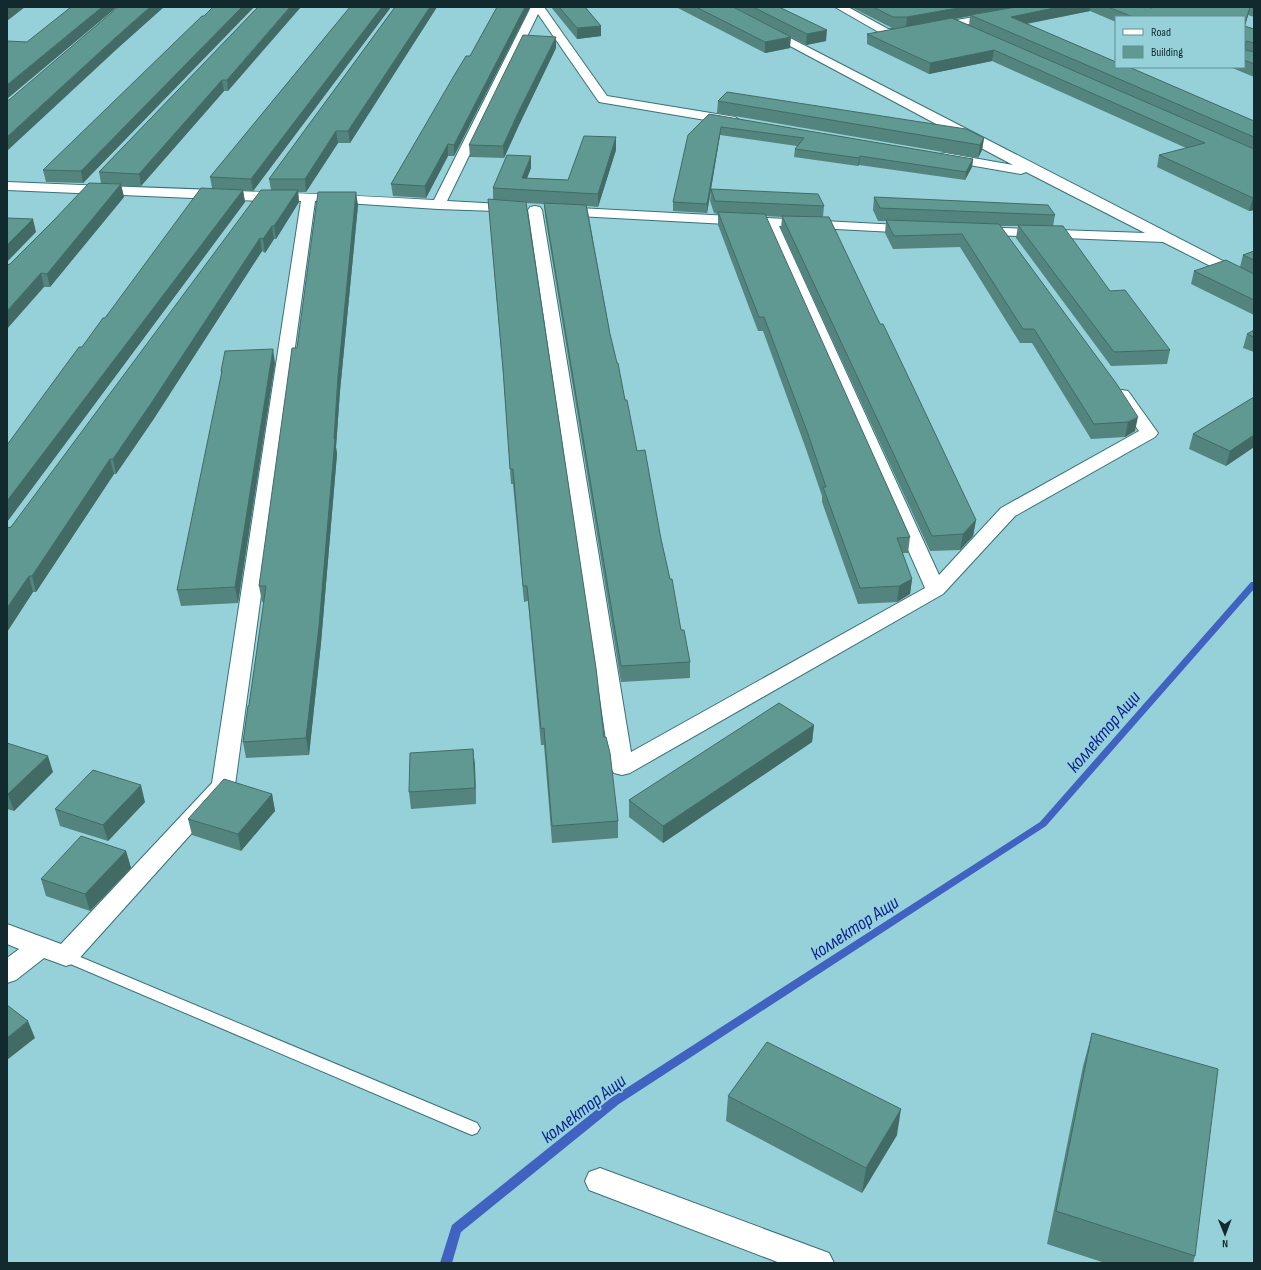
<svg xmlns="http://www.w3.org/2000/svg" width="1261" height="1270" font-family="'Sofia Sans Condensed',sans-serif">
	<rect width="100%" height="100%" fill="#96d1d9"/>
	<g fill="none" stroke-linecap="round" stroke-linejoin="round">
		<path fill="#4063c2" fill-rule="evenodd" d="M1251,582H1254V589L1046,826L619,1104L461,1232L452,1263H440L452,1225L611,1098L1040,822Z"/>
		<g stroke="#387178" stroke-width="2">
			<path id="service" d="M66,951L477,1123L480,1128L477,1133L472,1135L467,1133L61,960L59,956L61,952Z"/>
		</g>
		<g stroke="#387178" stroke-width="2">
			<path id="minor" d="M531,7H544L607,96L735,117L741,121L735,125L599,102L538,14L447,201L518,205L523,206L525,209L523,212L438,209L315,201L235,785L75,963L66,966L44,958L16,980L7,983V958L19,949L7,944V924L61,944L212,783L301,201H259L7,190V182C149,188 291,192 434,200Z
				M717,7H730L1254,277V288L1163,242L971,234L969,231L971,228L976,227L1145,233L1026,172L1021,174L940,160L938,157L940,154L945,153L1013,165Z
				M835,7H848L888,29H906L1031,7H1054L1049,10L906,35L882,34Z
				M535,206L540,207L542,210L631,752L925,588L765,226L559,215L554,214L552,211L554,208L559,207L918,226L920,229L918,232L913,233L779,226L939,575L1001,508L1139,431L1113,395L1116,391L1122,390L1128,391L1158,433L1155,437L1015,516L943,594L630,773L622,775L614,773L610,767L528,210L530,207Z
				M600,1168L829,1253L834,1263H780L589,1190L585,1181L589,1172Z"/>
		</g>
		<use href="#service" fill="#fff" fill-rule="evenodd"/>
		<use href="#minor" fill="#fff" fill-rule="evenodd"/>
	</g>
	<path fill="#53847e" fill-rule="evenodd" d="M213,7H254L83,183L46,182L43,170Z
		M258,7L228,91H224L141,186H121L124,197L50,287H44L10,264L101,183L99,172Z
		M350,7H391L253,191H243L245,202L7,522V445L82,347L105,318L212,188L210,177Z
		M395,7H437L350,143H338L306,192H298L299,202L276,239H274L265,253L262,251L153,420L116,474H114L36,592H33L7,632V528L11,527L271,190L269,179Z
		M497,7H530L454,156H448L426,198L393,196L391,184L470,56Z
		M551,7H585L601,26V36L577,39Z
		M676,7H733L790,48L765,53Z
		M733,7H779L826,41L806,45Z
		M853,7H1254V17L1248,15L1245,26L1254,29V77L1230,67H1244V17H1116V22L1090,11L1027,24L1254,121V210L1249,211L1157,167L1159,155L1186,148L992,61L929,74L867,44V34L900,28H892L853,8ZM970,16L969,25L955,19Z
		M556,48L519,125L504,158L470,157L469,145Z
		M718,101L984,138L982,150L978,158L717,113Z
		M709,114L973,159L972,167L965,180L859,165L858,166L794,157L795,149L797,146L720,135L711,189L824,206L823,217L880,324L976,520L973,536L960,550L930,551L781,229L782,217L765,216L910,537L908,553H902L912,579L910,594L897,602L858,604L822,502V496L806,449L763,331H758L718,225V214L714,213L710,201L711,191L707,213L673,211V202Z
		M616,150L598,207L587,206L610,334L637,451L661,539L681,630L690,662V678L621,682L545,216L544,204L526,203L604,737L618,821V838L552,843L544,745H541L528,601L524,602L513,484H511L504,384L488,199L493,200V188L531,168L527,178L568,180Z
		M874,197L1055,215L1053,226L1110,291L1170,350L1167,364L1111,366L1016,238L1018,226H1000L1135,431L1125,437L1091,439L1032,343H1020L960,247L893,249L885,233L886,221H878L873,210Z
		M358,205L340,391L336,447L337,454L321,643L309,755L246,758L243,742L249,705L264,602H262L259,586L297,348Z
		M1254,251V315L1191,284L1194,271L1240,267L1243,255Z
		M1254,330V352L1243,348L1247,334Z
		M275,363L238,603L181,606L177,590L222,374L221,371Z
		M1254,397V447L1226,466L1189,449L1193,434Z
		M814,725L812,742L663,843L629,817V800Z
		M7,743L53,772L14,811L7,809Z
		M473,749L475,766L476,804L411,809L409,792Z
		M272,794L275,811L241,851L192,835L188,819Z
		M145,802L108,841L60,826L55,809Z
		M126,851L131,868L90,911L46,896L41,879Z
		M1092,1033L1195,1256L1193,1263H1105L1047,1244L1083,1066Z
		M728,1096L897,1135L862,1193L726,1121Z"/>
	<path fill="#436b66" d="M9,7H25L7,21V8Z
		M102,7H117L7,99V85Z
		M150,7H164L117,49L7,151V137L115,38Z
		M242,7H254L83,183L81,171Z
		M290,7H301L228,91L227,80Z
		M382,7H391L253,191L251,179Z
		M430,7H437L350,143L348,131Z
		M525,7H530L454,156V145Z
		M963,7H1022L970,15V16L906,28L907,17Z
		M1059,7H1090V11L1009,27L1011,17Z
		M1250,7L1248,15L1244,29V26Z
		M601,26V36L577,39V28Z
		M827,30L826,41L806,45L807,34Z
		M556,37V48L519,125L504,158L503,146L518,113Z
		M791,37L790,48L765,53V42Z
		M994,50L992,61L929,74L930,63Z
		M222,80L224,91L141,186L139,174Z
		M721,127L720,135L707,213V204Z
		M336,131L338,143L306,192L305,179Z
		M616,137V150L598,207V194Z
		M984,138L982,150L978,158L980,145Z
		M448,144V156L426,198L425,186Z
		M531,156V168L522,191V178Z
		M860,156L859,165L858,166L859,158Z
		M973,159L972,167L965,180L966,172Z
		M121,184L124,197L50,287L47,274Z
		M243,190L245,202L7,522V501Z
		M298,190L299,202L276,239L274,226Z
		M356,192L358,205L340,391L336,447L337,454L321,643L309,755L306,738L334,439L338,376Z
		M1253,198H1254V210L1249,211Z
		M33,219L36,232L7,262V245Z
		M272,226L274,239L265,253L263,239Z
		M260,238L262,251L153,420L116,474L113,459Z
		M41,273L44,287L7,329V311Z
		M273,349L275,363L238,603L235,587Z
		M1138,417L1135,431L1125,437L1128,422Z
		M1254,435V447L1226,466L1230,451Z
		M110,459L114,474L36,592L32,576Z
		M976,520L973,536L960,550L963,534Z
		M29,576L33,592L7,632V608Z
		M912,579L910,594L897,602L899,586Z
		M814,725L812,742L663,843V826Z
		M473,749L475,766L476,804L475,788Z
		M48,756L53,772L14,811L8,794Z
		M141,785L145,802L108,841L103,825Z
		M272,794L275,811L241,851L238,834Z
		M126,851L131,868L90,911L85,894Z
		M28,1021L35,1038L7,1060V1038Z
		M901,1109L897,1135L862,1193L866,1168Z"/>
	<path fill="#609992" stroke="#436b66" d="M71,7H102L7,85V41L27,42Z
		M118,7H150L115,38L7,137V100H9Z
		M213,7H242L81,171L43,170L202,16H204Z
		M258,7H290L227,80H222L139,174L99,172Z
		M350,7H382L251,179L210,177Z
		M395,7H430L348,131H336L305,179H269Z
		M497,7H525L454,145L448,144L425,186L391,184L455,74L466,56H470Z
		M559,7H585L601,26L577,28Z
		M696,7H733L791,37L765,42Z
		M753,7H779L827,30L807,34Z
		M873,7H963L907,17H893Z
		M1016,7H1059L1011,17L1116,62V67H1129L1254,121V137L970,15Z
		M1108,7H1145L1152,8L1153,7H1250L1244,26L1254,29V43L1246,41L1245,50L1254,52V64L1244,60V17H1133Z
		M952,18L1254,149V198H1253L1159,155L1205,143L994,50L930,63L867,34Z
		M523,35L556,37L518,113L503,146L469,145Z
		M727,92L966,129L984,138L980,145L718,101Z
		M709,114L973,159L966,172L860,156L859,158L795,149L804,138L721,127L707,204L673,202L688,135Z
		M584,136L616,137L598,194L493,188L507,155L531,156L522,178L568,180Z
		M89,183L121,184L47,274L41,273L7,311V265L10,264L54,220Z
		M201,188L243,190L7,501V445L79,347H82L103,318H105Z
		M711,189L818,194L824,206L715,201Z
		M261,190H298L274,226H272L263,239L260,238L150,405L113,459H110L32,576H29L7,608V528L11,527Z
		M318,192H356L338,376L334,439H335L319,626L306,738L243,742L248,706L249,705L266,586H259L292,348H297Z
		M874,197L1048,205L1055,215L880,208Z
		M488,199L526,202L596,668L604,737H606L610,753L618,821L552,826L544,728L541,729L527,586H523L513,469H510L503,369Z
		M544,203L586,205L610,334L617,363H618L625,400H627L637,451L645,450L661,539L670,579H672L681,630H684L690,662L621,666Z
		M718,212L765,214L910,537L897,538L912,579L899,586L860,588L823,487H826L808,434L764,317H759Z
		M782,216L829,217L880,324H883L897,353L976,520L963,534L932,536Z
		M7,218L33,219L7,245Z
		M886,220L999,224L1116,383L1138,417L1128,422L1094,424L1034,329H1023L962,234L894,236Z
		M1018,225L1063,226L1110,291L1125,290L1170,350L1114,352Z
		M1254,251V260L1243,255Z
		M1226,260L1254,274V300L1194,271Z
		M1254,330V337L1247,334Z
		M273,349L235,587L177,590L222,371H221L225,351Z
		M1254,397V435L1230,451L1193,434Z
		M779,703L814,725L663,826L629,800Z
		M7,743L48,756L8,794H7Z
		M473,749L475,788L409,792L410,753Z
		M93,770L141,785L103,825L55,809Z
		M224,779L272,794L238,834L188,819Z
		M81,836L126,851L85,894L41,879Z
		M7,1005L28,1021L7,1038Z
		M1092,1033L1218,1069L1195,1256L1056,1211Z
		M767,1042L901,1109L866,1168L728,1096Z"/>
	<g text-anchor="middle" stroke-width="3.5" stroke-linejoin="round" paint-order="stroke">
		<g font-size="19" font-style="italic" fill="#0d2194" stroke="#96d1d9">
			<text transform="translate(1103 731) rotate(-49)" y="7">коллектор Ащи</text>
			<text transform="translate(854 927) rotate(-33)" y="7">коллектор Ащи</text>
			<text transform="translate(583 1108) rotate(-37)" y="7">коллектор Ащи</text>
		</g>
	</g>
	<rect width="1261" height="1270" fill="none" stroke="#122a2e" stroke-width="16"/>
	<rect x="1115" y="16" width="130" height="52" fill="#96d1d9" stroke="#618e95"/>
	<rect x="1123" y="29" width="20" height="6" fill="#ffffff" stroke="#618e95"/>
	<text x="1151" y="36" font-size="12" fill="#122a2e">Road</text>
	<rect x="1123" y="46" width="20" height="12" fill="#609992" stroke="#618e95"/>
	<text x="1151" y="56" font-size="12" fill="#122a2e">Building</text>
	<g transform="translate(1225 1234) rotate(179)" stroke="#96d1d9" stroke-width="3" paint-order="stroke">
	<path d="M0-3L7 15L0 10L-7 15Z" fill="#122a2e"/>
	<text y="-6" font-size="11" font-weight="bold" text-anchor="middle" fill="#122a2e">N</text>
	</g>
</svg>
